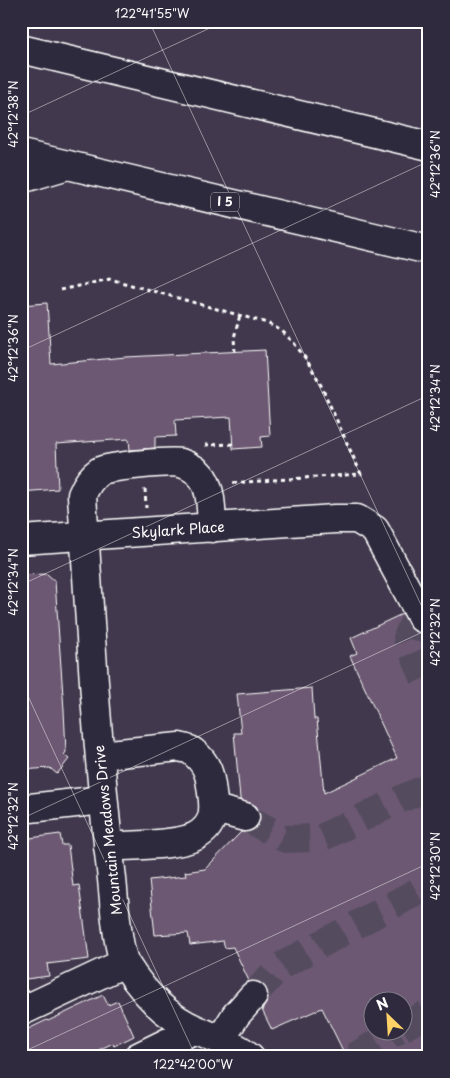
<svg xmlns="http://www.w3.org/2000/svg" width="450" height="1078" font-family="'Playpen Sans',sans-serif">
	<rect width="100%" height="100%" fill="#41384d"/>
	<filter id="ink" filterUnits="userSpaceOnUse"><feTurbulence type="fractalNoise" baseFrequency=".02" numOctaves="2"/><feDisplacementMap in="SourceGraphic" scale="10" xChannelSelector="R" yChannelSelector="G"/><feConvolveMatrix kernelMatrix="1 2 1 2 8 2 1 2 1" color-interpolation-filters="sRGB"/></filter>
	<g filter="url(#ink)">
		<path fill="#6c5972" stroke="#fff" fill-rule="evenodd" d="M47,303L51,364L126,357L265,350L270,436L261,437L262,447L233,449L231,417L175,420L176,436L155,437V448L130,450L129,439L56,444L58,489L21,492V305Z
			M47,574L55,581L64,710L66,752L64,755L69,759L57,774L50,768L21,770V575Z
			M402,614L413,631L421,634L425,633L429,641V1057H346L322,1008L272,1030L262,1010L268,1000V991L263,984L257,981L247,982L249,981L233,947L225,948L223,941L190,945L188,933L155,935L149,880L186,876L185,872L205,869L241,832H250L256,828L260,821V813L256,806L240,800V798L234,733H241L237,694L312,688L314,719H317L324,793L397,758L350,656L357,653L351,638ZM372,1000H402V1030H372Z
			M60,834L62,845H68L73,886L79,885L89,959L47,964L49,976L26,979L21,949V842L30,841V838Z
			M103,995L108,1005L118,1001L134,1036L114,1046L113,1043L84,1057H21V1038L28,1035L26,1030L47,1020L48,1021Z"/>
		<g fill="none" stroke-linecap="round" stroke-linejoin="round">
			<path stroke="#544c5f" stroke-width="28" stroke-dasharray="28 14" stroke-linecap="butt" d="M422,618L412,625L407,638L429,689
				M245,817L285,839L321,838L403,798L429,787
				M253,996L279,967L429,885
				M402,1028L429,1012
				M354,1057L398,1030"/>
			<g stroke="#fff" stroke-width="31">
				<path id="minor" d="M21,179L68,165
					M212,528C211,512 212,492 203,478C198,471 190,466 181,463C171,461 110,466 100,471C91,477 86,485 82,495C90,623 97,752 112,879C114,898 117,950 126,965C143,992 166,1017 197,1030C215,1038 234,1044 250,1057
					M21,540L335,519H357L375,530L422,618
					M100,755L179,747C184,748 190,749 193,752C208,764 210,775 212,793C215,811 214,826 196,836C178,846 130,845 108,847
					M21,809L103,800
					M215,809L245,817
					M21,1004L24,1010L124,963
					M221,1039L236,1015L253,996
					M138,1057L195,1029"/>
			</g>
			<g stroke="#fff" stroke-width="31">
				<path id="highway" d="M21,49L429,146
					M21,154L429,250"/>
			</g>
			<path stroke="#fff" stroke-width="3" stroke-dasharray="4 4" stroke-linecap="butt" d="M60,290L110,279L267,323L282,331L294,343L306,359L319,381L361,474L231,483
				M235,352L234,338L240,315
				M205,445L233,444
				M145,489L146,508"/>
			<use href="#minor" stroke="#2f2a3d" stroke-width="28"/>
			<use href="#highway" stroke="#2f2a3d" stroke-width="28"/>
		</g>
	</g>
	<path fill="none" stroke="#fff" stroke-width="1" stroke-opacity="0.45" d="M149,21L429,622M21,116L225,21M21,351L429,161M21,585L429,395M21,681L196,1057M21,819L429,629M21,1053L429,863"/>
	<g text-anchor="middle" stroke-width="5" stroke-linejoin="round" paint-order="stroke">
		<rect fill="#2f2a3d" stroke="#c1bfc5" stroke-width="1" x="211" y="192.5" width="28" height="19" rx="4"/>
		<g font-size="12" font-weight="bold" fill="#fff">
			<text x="225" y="206">I 5</text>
		</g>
		<g font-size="14" fill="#fff" stroke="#2f2a3d">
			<text transform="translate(178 530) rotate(-4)" y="5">Skylark Place</text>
			<text transform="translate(108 830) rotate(-96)" y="5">Mountain Meadows Drive</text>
		</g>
	</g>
	<rect width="450" height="1078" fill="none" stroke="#2f2a3d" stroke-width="55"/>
	<g transform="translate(388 1016) rotate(335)"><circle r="24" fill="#2f2a3d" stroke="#827f8b"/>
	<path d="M0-4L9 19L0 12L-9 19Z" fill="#ffd166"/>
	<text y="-8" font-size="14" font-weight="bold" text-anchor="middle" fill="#ffffff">N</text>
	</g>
	<rect x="28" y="28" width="394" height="1022" fill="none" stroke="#fff" stroke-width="2"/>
	<g font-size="12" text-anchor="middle" fill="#fff">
		<text x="152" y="18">122°41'55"W</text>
		<text transform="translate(14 114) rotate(-90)" y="4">42°12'38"N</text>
		<text transform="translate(436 164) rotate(-90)" y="4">42°12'36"N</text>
		<text transform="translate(14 348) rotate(-90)" y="4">42°12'36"N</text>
		<text transform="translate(436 398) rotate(-90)" y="4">42°12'34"N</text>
		<text transform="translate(14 582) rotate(-90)" y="4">42°12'34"N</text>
		<text transform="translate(436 632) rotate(-90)" y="4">42°12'32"N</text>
		<text transform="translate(14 816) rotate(-90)" y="4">42°12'32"N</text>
		<text transform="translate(436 866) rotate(-90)" y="4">42°12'30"N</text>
		<text x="193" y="1069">122°42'00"W</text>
	</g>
</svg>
